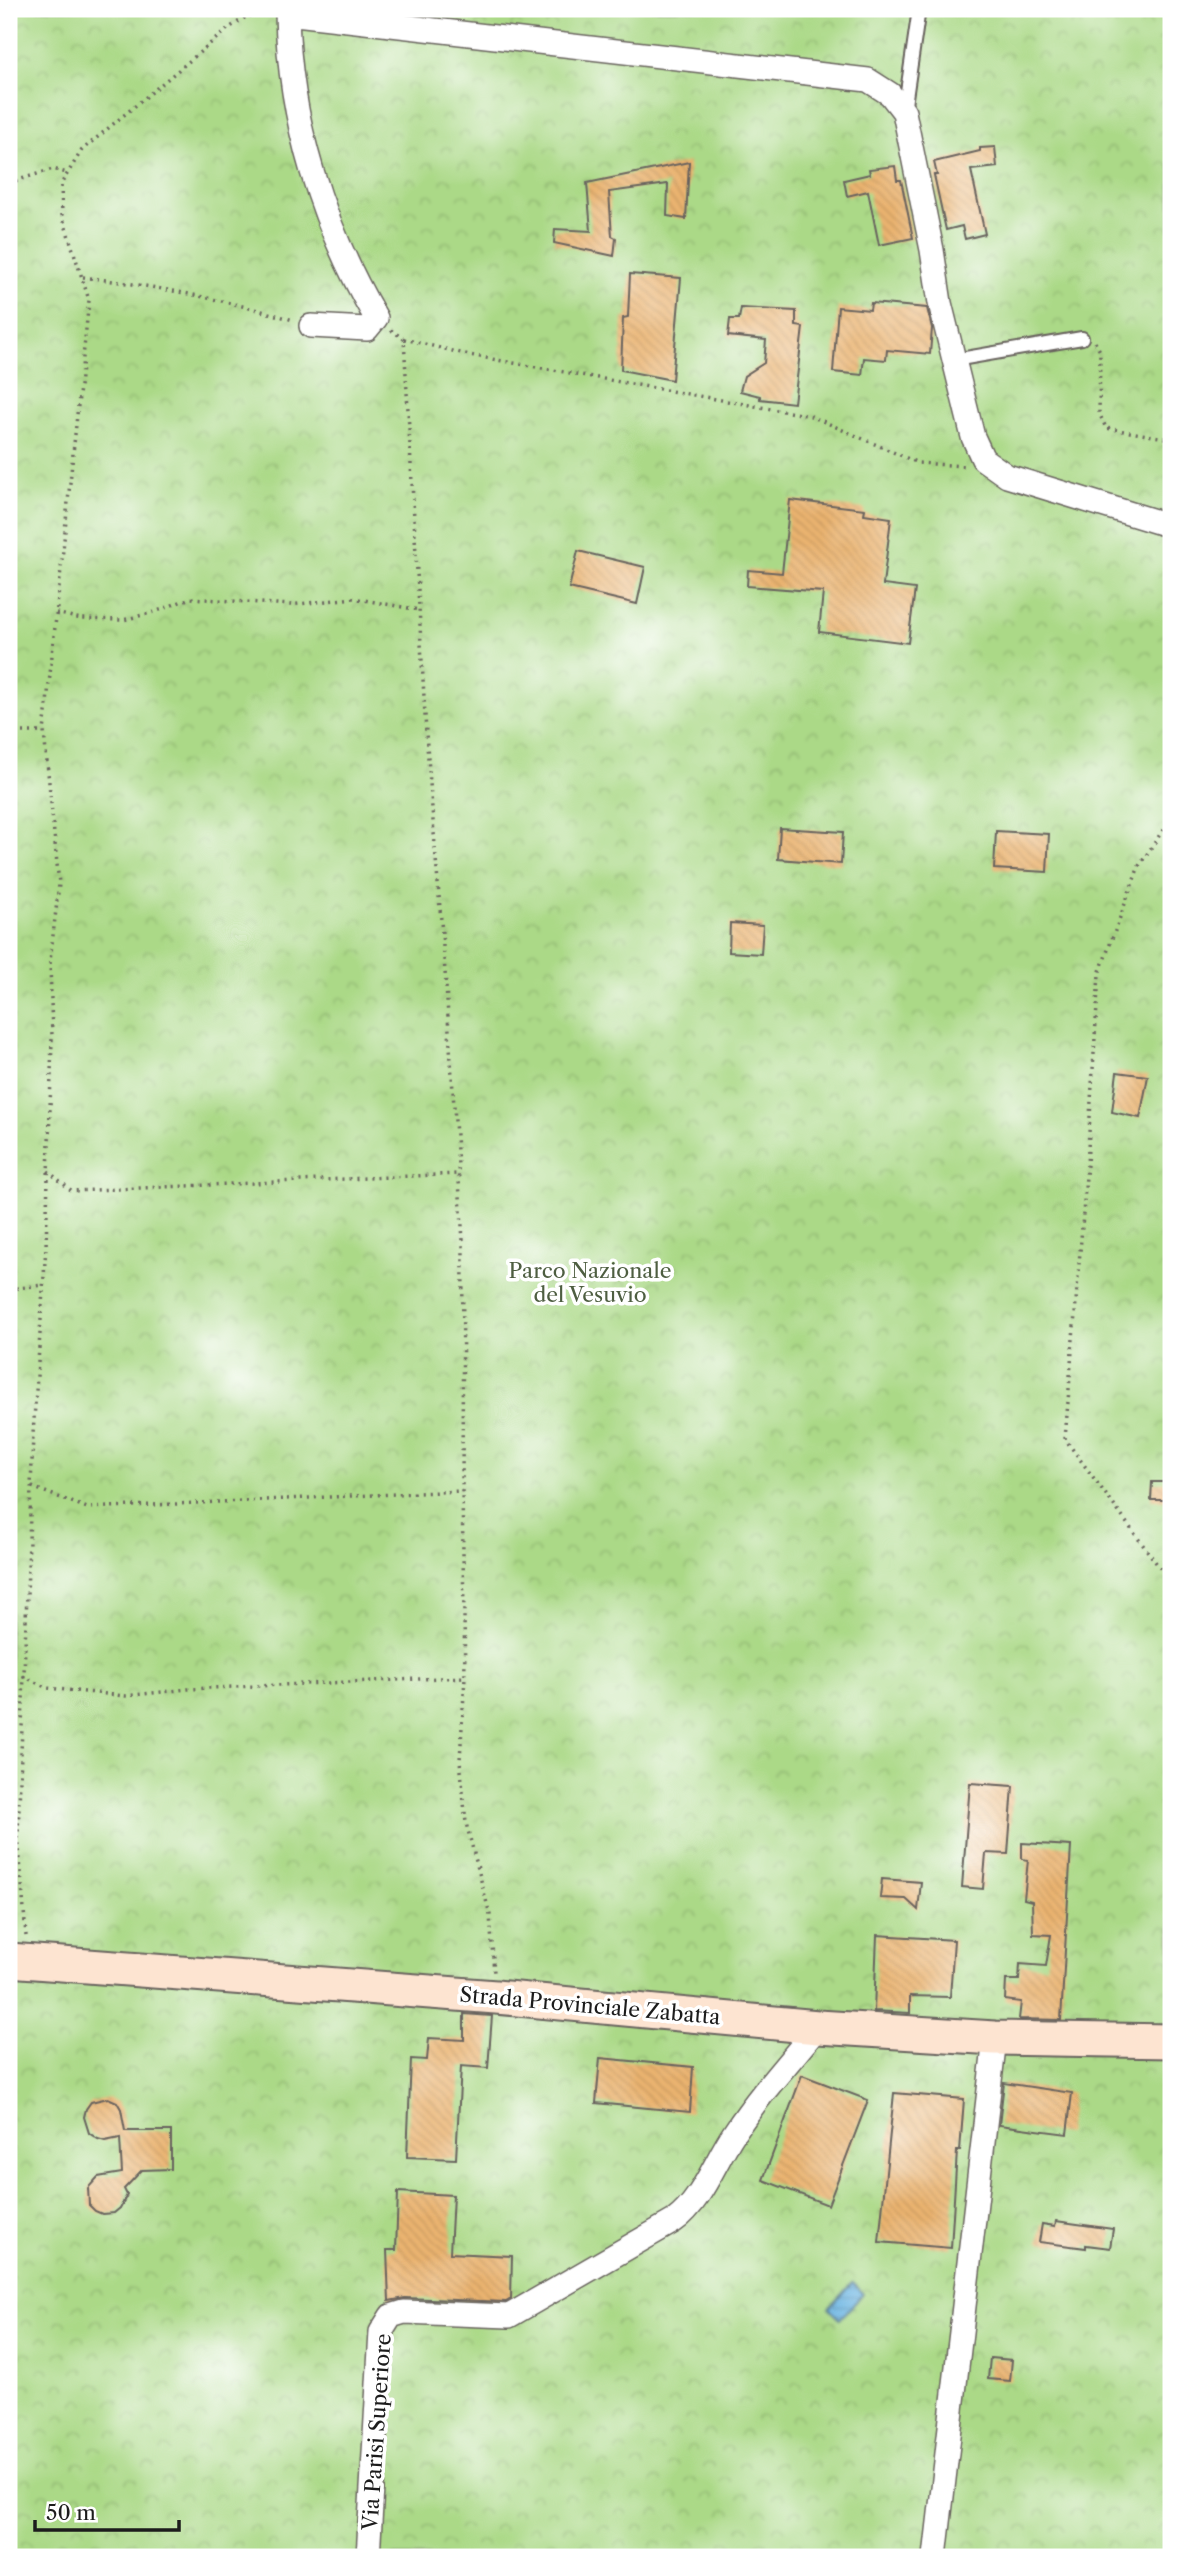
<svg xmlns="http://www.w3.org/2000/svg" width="1180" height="2566" font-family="'Libre Caslon Text',serif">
	<defs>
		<pattern id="park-crowns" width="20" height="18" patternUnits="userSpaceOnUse" patternTransform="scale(1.75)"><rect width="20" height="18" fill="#abd987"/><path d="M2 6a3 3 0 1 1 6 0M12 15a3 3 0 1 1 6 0" fill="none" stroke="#93ba74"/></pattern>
		<pattern id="water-rules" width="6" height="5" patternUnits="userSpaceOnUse" patternTransform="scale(1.75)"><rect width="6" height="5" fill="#68b3e1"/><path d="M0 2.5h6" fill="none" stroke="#5a99c0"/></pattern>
		<pattern id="building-back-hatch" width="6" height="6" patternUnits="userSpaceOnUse" patternTransform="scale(1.75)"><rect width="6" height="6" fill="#eab36f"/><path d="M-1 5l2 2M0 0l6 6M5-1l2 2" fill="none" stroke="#c89960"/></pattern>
	</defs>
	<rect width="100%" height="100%" fill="#fff"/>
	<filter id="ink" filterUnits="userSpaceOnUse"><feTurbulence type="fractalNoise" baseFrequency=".0143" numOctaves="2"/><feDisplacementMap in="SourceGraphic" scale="14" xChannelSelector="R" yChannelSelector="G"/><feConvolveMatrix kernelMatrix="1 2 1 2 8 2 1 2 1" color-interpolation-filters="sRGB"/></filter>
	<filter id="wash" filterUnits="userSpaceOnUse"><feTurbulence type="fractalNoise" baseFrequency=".00686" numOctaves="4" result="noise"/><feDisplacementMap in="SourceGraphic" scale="28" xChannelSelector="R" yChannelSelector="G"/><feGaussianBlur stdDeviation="1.57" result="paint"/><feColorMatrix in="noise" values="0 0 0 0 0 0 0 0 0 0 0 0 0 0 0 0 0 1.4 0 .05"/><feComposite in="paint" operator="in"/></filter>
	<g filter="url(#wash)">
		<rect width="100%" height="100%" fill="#f9ebda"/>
		<path fill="url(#park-crowns)" stroke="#647a52" stroke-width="2" d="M9,9H1171V2557H9Z"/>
		<path fill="url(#water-rules)" stroke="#42687e" stroke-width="2" d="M852,2283L863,2294L840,2319L829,2308Z"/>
		<g id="blocks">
			<path fill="url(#building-back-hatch)" d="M995,147L997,167L971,170L985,234L965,239L962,226L946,230L934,175H937L934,162L980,151V148Z
				M689,162L686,219L667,216L668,184L609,192L612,236L616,238L614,256L554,243L555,229L591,231L587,183Z
				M895,166L897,180H901L913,238L879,245L868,191L847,196L844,180L870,174L869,169Z
				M630,274L681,278L672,380L621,370L623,318L628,317Z
				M871,303L927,308L932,328L930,354L887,350L886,360L864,358L862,375L833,372L838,307L870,310Z
				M741,308L796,311V326L803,327L794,403L760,399V396L740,391L744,376L764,363L766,340L728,336L730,319H739Z
				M790,500L865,509L864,514L891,518L883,585L915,589L908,643L819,632L823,592L747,586L748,570L782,573Z
				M578,551L645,567L637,604L569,588Z
				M780,828L843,832L841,864L778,859Z
				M996,831L1049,834L1047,872L994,869Z
				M730,923L763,925L761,954L729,952Z
				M1117,1072L1148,1076L1140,1118L1112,1112Z
				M1152,1482H1171V1500H1151Z
				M970,1783L1013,1786L1008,1854L986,1853L983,1889L962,1887Z
				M1022,1843L1071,1846L1061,2020L1019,2019L1021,2002L1005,2000L1006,1980H1019L1020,1964L1046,1966L1051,1935L1033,1934L1032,1901L1024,1899L1028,1860L1022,1859Z
				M882,1879L921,1882L918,1910L906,1899L880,1898Z
				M877,1935L954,1940L950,1997L910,1996V2013L874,2011Z
				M464,2014L492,2016L488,2068L461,2066L456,2159L407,2157L411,2059L427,2060L429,2038L464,2040Z
				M600,2058L693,2067L690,2112L596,2103Z
				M802,2075L868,2100L828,2205L763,2180Z
				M1004,2083L1072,2093L1067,2134L999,2125Z
				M894,2093L964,2099L960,2151H957L951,2248L879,2242Z
				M108,2098L117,2102L121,2109L125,2131H171V2169L142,2170L124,2189L127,2195L120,2208L114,2213L102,2214L95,2211L89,2205L88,2188L98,2177L122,2173L120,2138L105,2141L98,2139L89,2133L84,2117L86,2109L91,2102Z
				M398,2192L453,2195L450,2253L512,2256L511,2299L506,2302L405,2298L389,2301L387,2250H396Z
				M1056,2221L1113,2229L1110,2248L1086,2245V2248L1039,2242L1042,2224L1055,2226Z
				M990,2358L1012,2360L1010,2381L988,2379Z"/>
		</g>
	</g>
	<g filter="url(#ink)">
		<use href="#blocks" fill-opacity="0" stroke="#69645e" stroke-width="2"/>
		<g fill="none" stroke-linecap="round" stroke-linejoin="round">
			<g stroke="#69645e" stroke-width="16">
				<path id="lane" d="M904,112L919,9
					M954,360L1082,338"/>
			</g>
			<g stroke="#69645e" stroke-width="26">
				<path id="street" d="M311,326L367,329L376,318C322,225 289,121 287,13L868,80L890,94L904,112L932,250L940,303L973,437L983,459L1007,476L1161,523H1171
					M368,2557L381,2332L391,2316L404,2312L509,2316L674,2221C702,2201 715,2161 734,2133C759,2095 789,2062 818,2027
					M935,2557L995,2038"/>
			</g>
			<g stroke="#69645e" stroke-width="37">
				<path id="secondary" d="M9,1960L496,1997L818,2027L995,2038L1171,2041"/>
			</g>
			<path stroke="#69645e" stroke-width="3.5" stroke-dasharray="2 5" stroke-linecap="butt" d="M9,183L53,169L67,173
				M83,277C154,286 224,299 293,320
				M391,330L404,339L426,733L445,971L463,1241L462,1491L465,1677L460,1760L466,1823L490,1915L494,1973
				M404,339L469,355L811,416L918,463L965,466
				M1095,342L1100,351L1099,413L1106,428L1171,439
				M56,613L81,619L123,620L155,612L190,598L290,605L353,598L419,610
				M9,732H44
				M1171,818L1139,866L1099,974L1087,1164L1065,1439L1171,1583
				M48,1171L72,1191L458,1174
				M9,1289L43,1285
				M32,1487L87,1508L462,1491
				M23,1676L47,1688L125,1696L188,1689L465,1677
				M26,1936L18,1834L33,1434L46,1247L52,1039L50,961L59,884L44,732L89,300L62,215L61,184L82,150L229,28L246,17L269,13"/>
			<use href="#lane" stroke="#fff" stroke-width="12"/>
			<use href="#street" stroke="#fff" stroke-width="23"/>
			<use href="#secondary" stroke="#fde4d1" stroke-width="33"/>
		</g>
	</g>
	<g text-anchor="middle" stroke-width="7" stroke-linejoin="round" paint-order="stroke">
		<g font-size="21" fill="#4e5e41" stroke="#fff">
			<text x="590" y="1278">Parco Nazionale<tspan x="590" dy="24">del Vesuvio</tspan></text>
		</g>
		<g font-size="21" fill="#1c1c1c" stroke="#fff">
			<text transform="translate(590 2006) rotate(5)" y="7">Strada Provinciale Zabatta</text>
			<text transform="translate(377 2432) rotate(-86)" y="7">Via Parisi Superiore</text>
		</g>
	</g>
	<rect width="1180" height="2566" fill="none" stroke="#fff" stroke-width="35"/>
	<path d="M35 2520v10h144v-10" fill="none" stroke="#1c1c1c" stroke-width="3.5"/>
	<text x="46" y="2520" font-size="21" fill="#1c1c1c" stroke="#ffffff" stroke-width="5" paint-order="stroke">50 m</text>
</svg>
